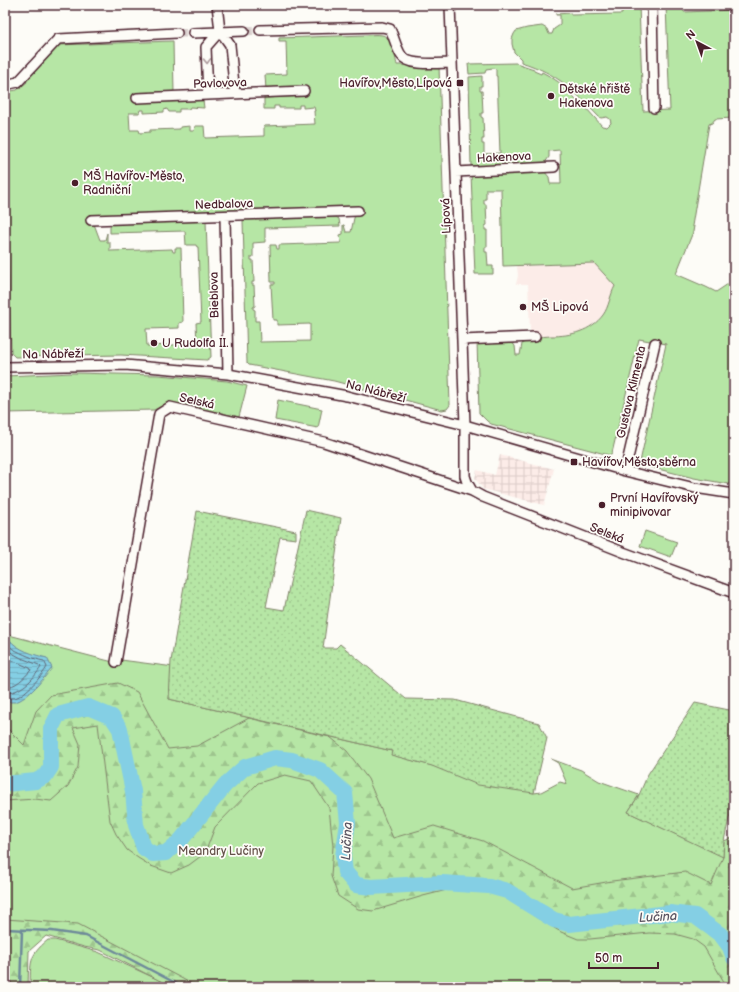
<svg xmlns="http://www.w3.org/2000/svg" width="739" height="992" font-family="'Balsamiq Sans',sans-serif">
	<defs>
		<pattern id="industrial-grid" width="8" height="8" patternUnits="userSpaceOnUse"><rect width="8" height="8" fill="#fcece8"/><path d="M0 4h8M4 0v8" fill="none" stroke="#dacac7"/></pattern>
		<pattern id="forest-firs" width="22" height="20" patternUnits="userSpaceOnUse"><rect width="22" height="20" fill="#b6e6a5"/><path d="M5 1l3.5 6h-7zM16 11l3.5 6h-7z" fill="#9ec58e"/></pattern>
		<pattern id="garden-dots" width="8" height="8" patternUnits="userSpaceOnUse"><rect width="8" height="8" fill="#b6e6a5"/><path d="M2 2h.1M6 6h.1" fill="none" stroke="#9ec58e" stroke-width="1.8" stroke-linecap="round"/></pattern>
		<pattern id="water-rules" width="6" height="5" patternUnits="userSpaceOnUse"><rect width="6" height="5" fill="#84cfe4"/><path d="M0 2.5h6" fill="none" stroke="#74b1c4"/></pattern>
	</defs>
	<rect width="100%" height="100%" fill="#fdfcf7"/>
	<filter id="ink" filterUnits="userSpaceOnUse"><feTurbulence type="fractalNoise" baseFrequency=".025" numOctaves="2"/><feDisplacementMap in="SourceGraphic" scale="8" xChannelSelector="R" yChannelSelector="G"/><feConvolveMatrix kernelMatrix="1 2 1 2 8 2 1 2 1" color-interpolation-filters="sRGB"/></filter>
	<g filter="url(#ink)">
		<path fill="#fcece8" d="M594,263L615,286L607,308L602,316L591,326L579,332L559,336L535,337L530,330L528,284H516L518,276L517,266Z"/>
		<path fill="url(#industrial-grid)" d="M500,455L554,469L544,505L483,489L475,478L477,470L495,475Z"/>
		<path fill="#b6e6a5" stroke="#808268" d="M622,5H639L643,111L670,110L666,5H683L684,12L734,10V118L715,119L712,123L709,124L692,226H694L693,232L676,274L706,287L716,292L734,280V485L694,478L642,465L640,462L666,344L639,339L612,453L609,455L491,424L487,421L479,413L477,341H511L515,346L516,355H520L522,344C530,336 541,337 551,336C571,336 591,331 603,315C609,307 610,295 615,286L594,263L503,266L501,189H486V199H484V204H486L487,225L485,226V230H487V247H485V252H487L488,266H493V274H475L471,174L518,171L519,174H521V171H544L549,177L550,184H561L560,150L549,151V157L544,164L471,166L469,77L482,76V86H480V91H482L483,113H481V117L483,118L484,139H482V144H484V154L500,153L497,76H496V69L493,68L486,69L485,73L469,74L468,64L516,63L534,69V71L541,74L542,72C554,78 563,85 573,94L572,96L577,101L579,100L602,126L607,127L611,123L610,119L607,117L601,118L599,117C573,90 559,74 521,62V59L514,52L512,44V39L514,34L516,31L527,28L542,26L547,29L549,34H552L554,29L560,25V15H556V14L571,13V15L622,14Z
			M366,35C371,35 377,34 382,35C393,37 395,57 397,65H436L439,66L450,405L447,409L442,410L334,381L249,365L247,363L243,221L245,219L336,217L339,219L340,226L265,228V242L253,243V257H251V260H253L254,282H252V285H254L255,306L253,307V309L255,310V321H259L260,342L310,341V324L277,325V320H273L271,284H275V282H271L270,245H276L277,249H279V245L341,243L340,235L343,234V225H344L346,232H351L354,218L356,214L94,224L100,240H105L107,233V242H110V251L172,249L173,252H175V248H181L183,322L179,323V328L146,329L147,346L197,344L196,323L201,322L198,247H197L196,245H186L185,231L110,233V227L112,224L204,220L206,221L211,357L207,360L121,355L15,357L11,353L5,158V92L17,90L27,82L25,79L58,45L173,41L174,93L137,102L203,100L204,108L190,107L189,109H179V112H169L167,109L164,110V112L144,113V110H140L139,113H129L130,130H139L140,133L150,132V130L180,129V127L190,126V131H194L195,126H204L205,138L264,136V126L315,124L314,111H315L314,107L303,108V105H299V108H279V106H274V109H264V98L303,96V94L281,87L266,90L265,75L287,74L286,41H279V38Z
			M73,373L158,375L227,381L247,386L239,417L170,402L154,410L5,413V376Z
			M278,400L322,409L318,428L275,420Z
			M645,531L677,542L671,557L640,546Z
			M5,634L113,662L121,660L174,667L169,699L392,751V755L534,793L541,792L560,782L567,784L558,763L551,759L581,770L599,781L639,795L628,812L723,855L734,987H186L81,931L5,926Z
			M48,940H55L98,952L157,979L172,987H30C31,963 28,956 48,940Z"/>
		<path fill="url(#forest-firs)" stroke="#808268" d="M118,683L137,692L168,749L197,746L249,718L330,737L347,751L368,779L393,838L434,826L483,841L572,888L612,881L685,872L711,885L723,857L724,841L734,837V866L731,893L734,895V987H727L704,947L693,939L675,934L649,933L590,939H578L561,932L537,918L503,895L483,890L451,889L423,896L373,911L358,909L338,896L331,876L333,846L329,808L311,781L285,775L258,783L215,827L205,853L189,865L171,873L151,866L138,858L127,850L116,834L110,821L98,724L73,728L80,744L78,767L68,786L51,801L35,799L5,801V726L24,745L36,711L51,695Z
			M5,919L78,924L198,987H172L100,950L84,947L46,936L29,951L28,987H14L5,972Z"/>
		<path fill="url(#garden-dots)" stroke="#808268" d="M306,510L341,518L323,648H336L340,644L406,699L455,700L539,723L547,738L534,793L478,785L432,766L391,755L392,751L169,699L171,661L197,511L296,531V539L280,537L266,607L284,610Z
			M695,703L734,711V804L732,805L724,841L723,857L628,812L639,795L648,774Z"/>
		<path fill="url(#water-rules)" stroke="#6d899a" d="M9,639C17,650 35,655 47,658L52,668C44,678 28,699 15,702C12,702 8,702 5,702V640Z"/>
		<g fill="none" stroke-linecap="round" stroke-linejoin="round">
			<path stroke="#616575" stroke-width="1" d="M5,644C9,645 10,647 13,649C23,654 33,659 44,661L47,667C42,676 25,695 15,698C12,698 8,698 5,698
				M5,649L21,658L39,665L41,667C33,680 20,693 5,693
				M5,657L30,668L31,670C24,678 16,687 5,687"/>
			<path stroke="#6d899a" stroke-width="2.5" d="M5,929L52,931L86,936L183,987
				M20,987L22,930"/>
			<path stroke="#84cfe4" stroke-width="16" d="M5,784L36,781L45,776L51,767V729L58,715L88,707L112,717L120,729L133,791L136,825L144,848L153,854L166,853L181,840L225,785L245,767L275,758L292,760L320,770L345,793L348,823L343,856L345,872L356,885L371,887L442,883L489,886L507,891L554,920L569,924L670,913L695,916L721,935L730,947L734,958"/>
			<path stroke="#d9d0ce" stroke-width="9" stroke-dasharray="9 4.5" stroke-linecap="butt" d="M244,31L260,30
				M177,33H193"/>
			<g stroke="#4a1f2b" stroke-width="12">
				<path id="minor" d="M217,5L220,31L230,45L235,94
					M450,5L465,425V476L467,482L472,491
					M652,5L654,108
					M260,30L382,27L390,29C394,37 396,47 401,55C408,67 439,63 452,63
					M193,33L244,31
					M5,85L18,82L58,39L177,33
					M208,95L206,47L220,31
					M137,98L304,91
					M456,172L554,167
					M225,216L228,374
					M91,220L358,211
					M462,340L535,337
					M5,367L125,365L228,374L347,396L465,425L625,471L695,488L734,494
					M625,471L655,343
					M116,662L159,414L170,407L324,442L472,491L483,497L623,552L734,593"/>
			</g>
			<use href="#minor" stroke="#fdfcf7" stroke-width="9"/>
		</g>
		<defs><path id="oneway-chevron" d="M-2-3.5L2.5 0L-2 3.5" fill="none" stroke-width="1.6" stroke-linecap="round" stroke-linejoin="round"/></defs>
		<use stroke="#ac999b" href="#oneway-chevron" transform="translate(207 61) rotate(88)"/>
	</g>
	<g fill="#4a1f2b" stroke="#fdfcf7" stroke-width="1.5">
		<rect x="456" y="79" width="8" height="8" rx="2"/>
		<circle cx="551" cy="96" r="4"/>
		<circle cx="75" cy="183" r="4"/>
		<circle cx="523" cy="307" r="4"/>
		<circle cx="154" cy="343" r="4"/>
		<rect x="570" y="458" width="8" height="8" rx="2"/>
		<circle cx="602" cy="505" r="4"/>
	</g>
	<g text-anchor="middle" stroke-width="3.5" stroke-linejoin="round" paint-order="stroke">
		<g font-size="12" fill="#4a1f2b" stroke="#fdfcf7">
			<text transform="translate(220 83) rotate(-2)" y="4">Pavlovova</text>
			<text transform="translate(504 157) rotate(-3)" y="4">Hakenova</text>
			<text transform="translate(224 204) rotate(-2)" y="4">Nedbalova</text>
			<text transform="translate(446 216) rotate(-92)" y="4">Lípová</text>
			<text transform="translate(214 295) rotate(-91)" y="4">Bieblova</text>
			<text transform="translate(53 354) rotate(-1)" y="4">Na Nábřeží</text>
			<text transform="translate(376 391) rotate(14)" y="4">Na Nábřeží</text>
			<text transform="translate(631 392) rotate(-77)" y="4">Gustava Klimenta</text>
			<text transform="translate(197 401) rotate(13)" y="4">Selská</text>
			<text transform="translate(607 533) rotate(22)" y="4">Selská</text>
		</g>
		<g font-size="12" fill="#4a1f2b" stroke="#fdfcf7" text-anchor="start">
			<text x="452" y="87" text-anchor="end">Havířov,Město,Lípová</text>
			<text x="559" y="93">Dětské hřiště<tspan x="559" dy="14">Hakenova</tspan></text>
			<text x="83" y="180">MŠ Havířov-Město,<tspan x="83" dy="14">Radniční</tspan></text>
			<text x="531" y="311">MŠ Lipová</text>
			<text x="162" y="347">U Rudolfa II.</text>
			<text x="582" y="466">Havířov,Město,sběrna</text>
			<text x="610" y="502">První Havířovský<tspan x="610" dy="14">minipivovar</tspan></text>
		</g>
		<g font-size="12" fill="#65514a" stroke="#fdfcf7">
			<text x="221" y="855">Meandry Lučiny</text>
		</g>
		<g font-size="13" font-style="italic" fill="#5b5462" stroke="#fdfcf7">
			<text transform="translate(346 841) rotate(-87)" y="5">Lučina</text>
			<text transform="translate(658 916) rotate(-3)" y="5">Lučina</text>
		</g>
	</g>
	<rect width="739" height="992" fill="none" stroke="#fdfcf7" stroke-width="20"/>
	<rect x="10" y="10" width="719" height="972" fill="none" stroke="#4a1f2b" stroke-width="1.5" filter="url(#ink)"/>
	<g transform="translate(697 42) rotate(319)" stroke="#fdfcf7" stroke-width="3" paint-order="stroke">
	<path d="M0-3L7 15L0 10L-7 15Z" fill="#4a1f2b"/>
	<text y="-6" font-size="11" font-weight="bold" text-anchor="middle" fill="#4a1f2b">N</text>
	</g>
	<path d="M589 962v6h69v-6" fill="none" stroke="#4a1f2b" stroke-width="2"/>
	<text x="595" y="962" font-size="12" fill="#4a1f2b" stroke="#fdfcf7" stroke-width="3" paint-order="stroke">50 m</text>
</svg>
